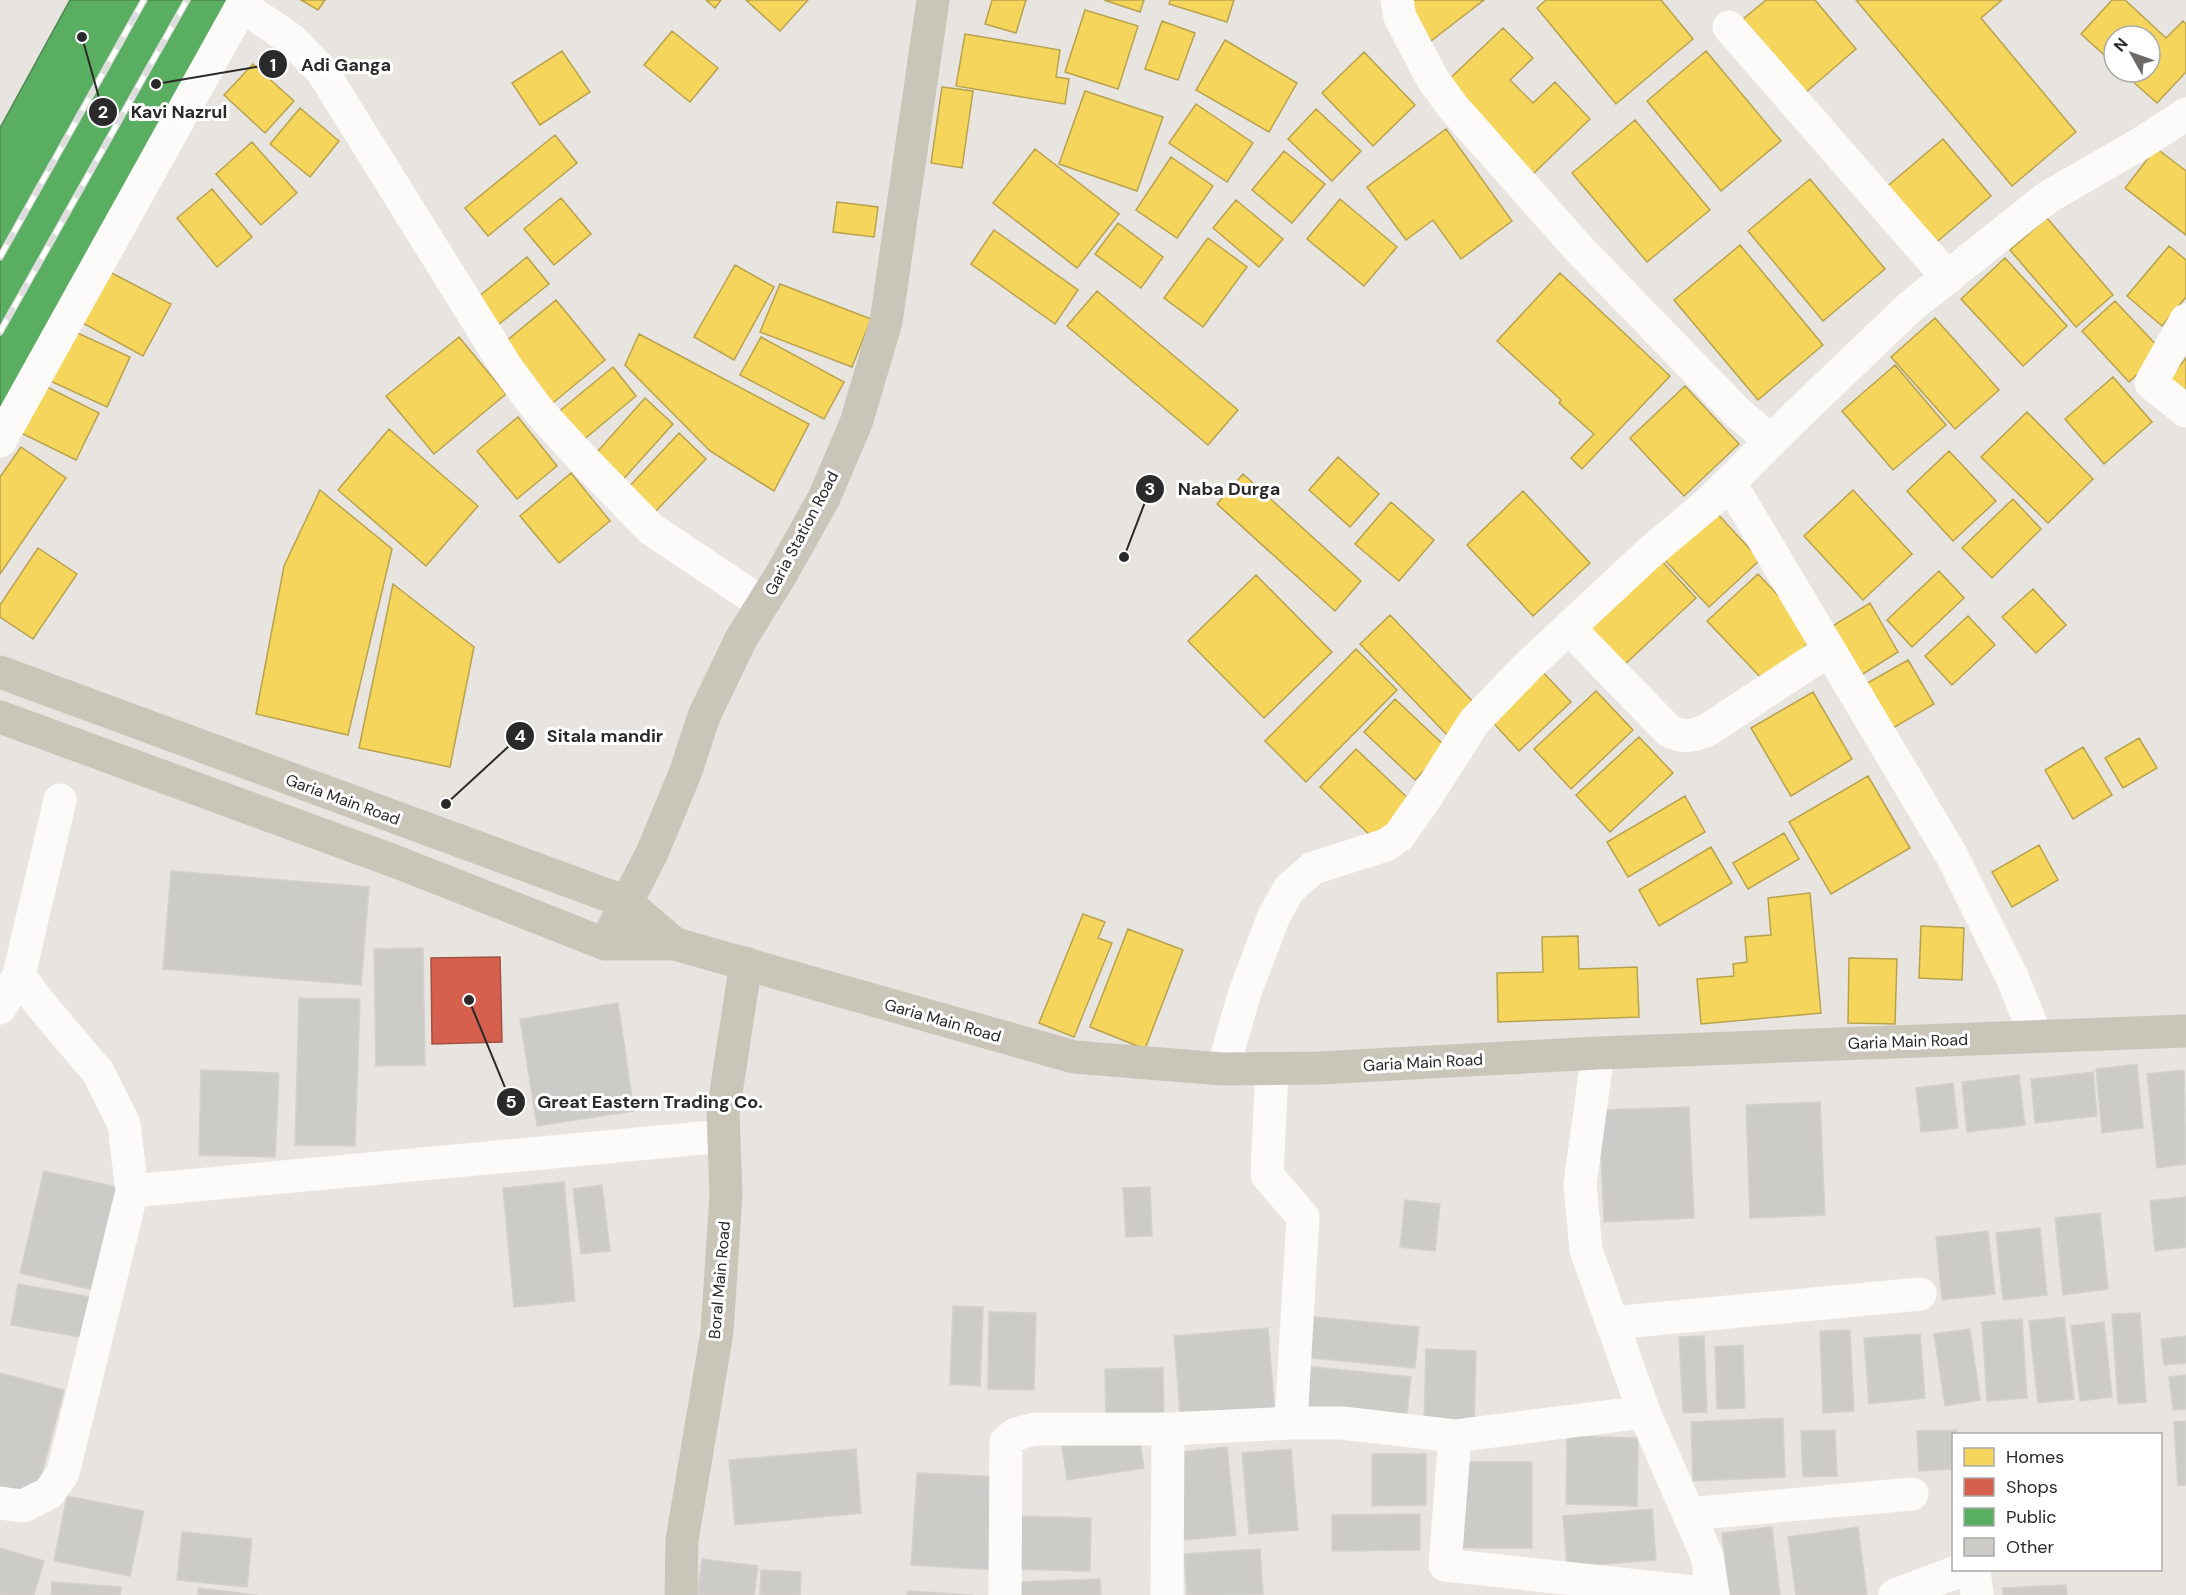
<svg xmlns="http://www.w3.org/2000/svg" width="2186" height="1595" font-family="'DM Sans',sans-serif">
	<rect width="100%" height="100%" fill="#e8e5e0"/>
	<path fill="#f6d55c" stroke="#b9a24d" stroke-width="1.5" d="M301,0H325L318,10Z
		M706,0H721L715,8Z
		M746,0H808L780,31Z
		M992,0H1026L1016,33L985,24Z
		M1104,0H1144L1140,12Z
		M1170,0H1234L1227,22L1169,4Z
		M1400,0H1484L1431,41Z
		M1546,0H1661L1693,39L1616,104L1537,8Z
		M1766,0H1815L1856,49L1805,93L1743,19Z
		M1856,0H2002L1981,18L2076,132L2012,186Z
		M2112,0H2125L2166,38L2183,21L2186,24V72L2157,103L2122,72H2150V36H2114V64L2081,34Z
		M1085,10L1138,26L1118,89L1065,72Z
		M1162,21L1195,33L1178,80L1145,69Z
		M1503,28L1533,58L1510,80L1533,103L1555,82L1590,119L1530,177L1442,86Z
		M672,31L718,68L690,102L644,65Z
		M965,34L1060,50L1056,77L1069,79L1065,104L956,86Z
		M1225,40L1297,83L1269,132L1196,90Z
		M562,51L590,92L540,125L512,83Z
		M1706,51L1781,141L1721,191L1647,101Z
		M1364,52L1415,105L1373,146L1322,93Z
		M253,64L294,101L265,133L224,95Z
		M942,87L973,91L962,168L931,163Z
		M1085,91L1163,117L1137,191L1059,164Z
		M1196,104L1253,143L1227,182L1169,143Z
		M300,108L339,141L310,177L270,144Z
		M1316,109L1361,151L1332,181L1288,139Z
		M1635,120L1710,210L1647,262L1572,173Z
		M1446,129L1512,221L1461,259L1433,220L1406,240L1367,187Z
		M555,135L577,163L488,236L465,208Z
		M1943,139L1991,196L1932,246L1884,189Z
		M252,142L297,193L261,225L216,174Z
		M2156,148L2186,171V235L2125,188Z
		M1035,149L1119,214L1077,268L993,203Z
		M1284,151L1325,184L1292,223L1252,190Z
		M1171,157L1213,186L1177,238L1136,210Z
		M1810,179L1885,269L1823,321L1748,231Z
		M212,189L252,237L217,267L177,218Z
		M561,198L591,234L554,265L524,229Z
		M1340,199L1397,247L1364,286L1307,239Z
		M1236,200L1283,239L1259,267L1213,228Z
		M837,202L878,207L874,237L833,232Z
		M2047,218L2113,295L2076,327L2010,250Z
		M1118,223L1163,257L1141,288L1095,254Z
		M994,230L1078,290L1055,324L971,264Z
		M1208,238L1247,267L1203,327L1164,298Z
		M1740,245L1823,345L1758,400L1674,300Z
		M2169,246L2186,260V297L2162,326L2127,296Z
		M527,257L549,284L494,328L472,302Z
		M2005,258L2067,326L2023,366L1961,299Z
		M735,265L774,287L734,360L694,337Z
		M106,270L171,304L143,356L79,321Z
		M1560,273L1670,376L1582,469L1571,458L1594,434L1559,403L1561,400L1497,341Z
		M780,284L871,319L852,367L760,332Z
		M1097,291L1238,410L1208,445L1067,326Z
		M556,300L605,360L549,406L500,346Z
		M2115,301L2162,351L2129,382L2082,331Z
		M1935,318L1999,390L1955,429L1891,357Z
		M71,330L130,357L107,407L48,380Z
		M639,334L809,424L774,491L710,451L625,365Z
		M459,337L506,394L434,454L386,396Z
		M761,337L844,382L824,419L740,375Z
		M2186,358V403L2164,385Z
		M1895,365L1946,425L1893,470L1842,411Z
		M613,367L636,396L581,442L557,413Z
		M2113,377L2152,422L2104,464L2065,419Z
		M45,386L99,413L76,460L21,433Z
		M1685,386L1739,444L1684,496L1630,438Z
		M645,398L673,424L618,485L590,460Z
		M2027,412L2093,479L2048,523L1981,457Z
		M518,417L557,466L517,499L477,451Z
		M389,429L478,506L426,566L338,490Z
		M679,433L706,459L653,514L627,489Z
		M21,447L66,478L0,574V477Z
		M1949,451L1996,501L1953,541L1907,491Z
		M1338,457L1379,494L1350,527L1309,490Z
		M571,473L610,521L559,563L520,516Z
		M1243,474L1361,581L1335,611L1217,504Z
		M320,490L392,549L348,735L256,714L284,566Z
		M1853,490L1912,554L1863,600L1804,536Z
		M1523,491L1590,563L1533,616L1467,545Z
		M2013,499L2041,529L1992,578L1962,548Z
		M1391,502L1434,540L1399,581L1355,544Z
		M1713,509L1760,560L1709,607L1662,557Z
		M38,548L77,574L33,639L0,617V605Z
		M1659,558L1696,598L1622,667L1585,627Z
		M1939,571L1964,598L1912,647L1887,620Z
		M1758,574L1816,636L1766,683L1707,621Z
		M1256,575L1332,652L1264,718L1188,641Z
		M393,584L474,647L450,767L359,748Z
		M2033,589L2066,625L2036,653L2002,617Z
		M1870,603L1898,652L1855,679L1826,630Z
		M1390,615L1477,706L1447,735L1360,644Z
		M1968,616L1995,645L1952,685L1925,656Z
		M1356,649L1397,690L1306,782L1265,741Z
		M1908,660L1934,704L1888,731L1862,686Z
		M1540,669L1571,702L1519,751L1488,717Z
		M1596,691L1633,730L1571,789L1534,749Z
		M1813,692L1852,759L1791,796L1751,728Z
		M1395,699L1446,747L1415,780L1364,732Z
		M1639,737L1673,773L1610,832L1576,795Z
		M2139,738L2157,768L2123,788L2105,758Z
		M2083,747L2112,795L2073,819L2045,770Z
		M1356,749L1412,802L1375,840L1320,787Z
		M1868,776L1910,848L1831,894L1789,822Z
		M1685,796L1705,832L1628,877L1607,842Z
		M1784,833L1799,859L1748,889L1733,863Z
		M2039,845L2058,880L2012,907L1992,872Z
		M1711,847L1732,883L1659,926L1639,890Z
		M1810,893L1821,1013L1701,1024L1697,979L1734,976L1733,964L1747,962L1745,937L1771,935L1768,898Z
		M1083,914L1105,922L1098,938L1112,943L1074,1037L1039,1023Z
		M1921,926L1964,928L1962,980L1919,978Z
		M1128,929L1183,950L1145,1049L1090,1027Z
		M1578,936L1579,969L1637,967L1639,1017L1498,1022L1497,973L1543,972L1542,937Z
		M1849,958L1897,959L1895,1024L1848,1023Z"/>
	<path fill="#d6604d" stroke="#a25042" stroke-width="1.5" d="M500,957L502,1042L432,1044L431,958Z"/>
	<path fill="#5aae61" stroke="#4c8650" stroke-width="1.5" d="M70,0H227L0,415V128Z"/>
	<path fill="#cdcbc7" stroke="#d3d1cc" stroke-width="1.5" d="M171,871L369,887L361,985L163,969Z
		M423,948L425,1065L376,1066L374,949Z
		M299,998L360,999L355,1146L295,1145Z
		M618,1003L634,1111L537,1126L520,1019Z
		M2137,1064L2143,1128L2102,1133L2096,1069Z
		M201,1070L279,1073L275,1157L199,1155Z
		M2184,1070L2186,1164L2157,1168L2147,1074Z
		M2093,1072L2097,1116L2035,1123L2031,1079Z
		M2019,1075L2025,1125L1967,1132L1962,1082Z
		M1953,1083L1958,1128L1921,1132L1916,1088Z
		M1820,1102L1825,1215L1750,1218L1746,1105Z
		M1689,1107L1694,1218L1604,1222L1599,1110Z
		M44,1171L122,1188L98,1291L20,1273Z
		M564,1182L575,1301L514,1307L503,1188Z
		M602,1185L610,1251L581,1254L573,1189Z
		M1150,1187L1152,1236L1126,1237L1123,1188Z
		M2186,1197V1247L2155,1251L2150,1201Z
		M1405,1200L1440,1204L1435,1251L1400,1247Z
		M2100,1213L2108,1289L2063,1295L2055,1218Z
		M2040,1228L2047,1295L2003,1300L1996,1233Z
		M1988,1231L1995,1294L1942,1300L1936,1237Z
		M18,1284L92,1297L85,1338L11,1325Z
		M953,1306L983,1307L980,1386L950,1384Z
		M989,1312L1036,1313L1034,1390L988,1389Z
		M2140,1313L2146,1402L2118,1404L2112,1314Z
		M1305,1316L1419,1327L1415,1368L1301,1357Z
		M2064,1317L2074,1399L2038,1403L2029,1321Z
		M2022,1319L2027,1398L1987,1401L1982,1322Z
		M2104,1322L2112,1397L2080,1401L2071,1326Z
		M1268,1328L1275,1416L1181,1424L1174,1336Z
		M1970,1329L1980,1400L1945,1406L1934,1334Z
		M1850,1330L1854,1411L1823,1413L1820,1331Z
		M1920,1334L1925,1398L1869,1404L1864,1338Z
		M1704,1336L1707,1412L1683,1413L1679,1337Z
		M2186,1336V1363L2164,1365L2161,1339Z
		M1743,1345L1745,1408L1717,1409L1715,1347Z
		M1426,1349L1476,1351L1474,1426L1424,1424Z
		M1305,1366L1411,1377L1406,1422L1300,1411Z
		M1163,1368L1164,1423L1106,1424L1105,1369Z
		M0,1373L64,1390L36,1496L0,1486Z
		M2186,1375V1409L2173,1410L2169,1377Z
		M1783,1418L1785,1477L1693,1481L1691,1422Z
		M2186,1421V1485L2178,1486L2174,1422Z
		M1835,1430L1837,1476L1803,1477L1801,1431Z
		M1957,1430V1434H1954V1469L1919,1471L1917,1431Z
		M1139,1434L1144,1468L1067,1480L1062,1446Z
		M1567,1436L1638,1438L1637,1506L1566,1504Z
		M1227,1447L1236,1535L1183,1540L1174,1453Z
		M856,1449L861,1513L735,1525L729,1460Z
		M1291,1449L1298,1530L1249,1534L1242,1453Z
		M1372,1454H1426V1505L1372,1506Z
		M1463,1462H1532V1548H1463Z
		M917,1473L1003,1477L997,1570L911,1565Z
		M67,1496L144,1511L130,1576L54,1561Z
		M1652,1509L1656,1560L1567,1567L1563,1516Z
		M1420,1514V1550L1332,1551V1515Z
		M1012,1516L1091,1518L1090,1571L1010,1569Z
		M1772,1527L1780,1595H1729L1722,1533Z
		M1858,1527L1867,1595H1796L1788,1537Z
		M182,1532L252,1539L247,1587L177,1580Z
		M0,1548L44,1561L34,1595H0Z
		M1260,1549L1263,1594L1187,1595L1184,1554Z
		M702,1559L758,1566L754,1595H697Z
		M761,1570L801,1572L800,1595H760Z
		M1100,1579L1101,1595H1015V1582Z
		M52,1582L121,1587L120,1595H51Z
		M2066,1585L2067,1595H2003V1588Z
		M198,1588L257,1595H198Z
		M908,1591L973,1595H907Z"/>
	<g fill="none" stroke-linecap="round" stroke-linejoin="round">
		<path stroke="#fcfbfa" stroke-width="33" d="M1397,0L1400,17L1432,78L1453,107L1580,250L1737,412L1771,441
			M242,6L292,40L322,71L507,368L539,411L579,455L651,529L763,604
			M1729,27L1948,278
			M2186,320L2151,383L2186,411
			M0,441L245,0
			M1730,483L1952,856L2012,977L2036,1036
			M1570,629L1669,731C1683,738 1692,736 1706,731L1829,650
			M19,975L60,800
			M0,1008L19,975L41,1005L98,1072L124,1124L132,1191L63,1473L49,1493L23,1506L0,1503
			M1598,1053L1580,1184L1586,1250L1644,1412L1707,1556L1713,1595
			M1272,1068L1267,1175L1303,1217L1291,1423
			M1223,1069L1244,995L1274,916L1289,889L1313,868L1386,845L1399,836L1425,799L1474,722L1527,667L1648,554L1711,501L1797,415L1910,307L2048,197L2140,144L2186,114
			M132,1191L724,1136
			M1612,1323L1920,1294
			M1455,1436L1445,1565L1713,1594
			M1689,1514L1912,1494
			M1974,1570L1977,1595
			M1005,1595L1006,1442L1016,1434L1035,1429H1168L1291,1423H1342L1455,1436L1644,1412
			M1167,1595L1168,1429
			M1895,1595L1962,1570"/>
		<path stroke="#c9c5b9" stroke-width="33" d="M0,672L626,902L675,944
			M0,717L394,861L605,944H675L1074,1057L1223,1069L1319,1068L1598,1053L2186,1031
			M605,944L652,853L686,771L704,716L741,639L782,573L824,498L856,423L886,322L933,0
			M681,1595L682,1540L717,1332L726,1195L723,1112L746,963"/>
		<g stroke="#deddde" stroke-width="7">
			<path id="rail" d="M0,257L144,0
				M0,332L187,0"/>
		</g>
		<use href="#rail" stroke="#fff" stroke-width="4.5" stroke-dasharray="14" stroke-linecap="butt"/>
	</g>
	<g text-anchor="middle" stroke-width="6" stroke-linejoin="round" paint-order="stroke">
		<g font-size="16" fill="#2a2a2a" stroke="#fff">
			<text transform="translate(801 533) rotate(-62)" y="6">Garia Station Road</text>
			<text transform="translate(343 799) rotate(20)" y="6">Garia Main Road</text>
			<text transform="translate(943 1020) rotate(16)" y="6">Garia Main Road</text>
			<text transform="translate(1908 1041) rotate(-2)" y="6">Garia Main Road</text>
			<text transform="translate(1423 1062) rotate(-3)" y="6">Garia Main Road</text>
			<text transform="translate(719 1280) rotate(-85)" y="6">Boral Main Road</text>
		</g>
	</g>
	<path fill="none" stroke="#2a2a2a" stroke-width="2" d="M156 84L273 64M82 37L103 112M1124 557L1150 489M446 804L520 736M469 1000L511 1102"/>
	<g fill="#2a2a2a" stroke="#fff" stroke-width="2">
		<circle cx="156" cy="84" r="6"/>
		<circle cx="82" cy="37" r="6"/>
		<circle cx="1124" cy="557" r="6"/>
		<circle cx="446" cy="804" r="6"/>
		<circle cx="469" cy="1000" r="6"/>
		<circle cx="273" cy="64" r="15"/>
		<circle cx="103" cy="112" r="15"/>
		<circle cx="1150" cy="489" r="15"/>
		<circle cx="520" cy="736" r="15"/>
		<circle cx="511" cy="1102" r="15"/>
	</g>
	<g font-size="18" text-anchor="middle" font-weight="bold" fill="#fff">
		<text x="273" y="71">1</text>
		<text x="103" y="118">2</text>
		<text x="1150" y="495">3</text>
		<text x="520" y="742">4</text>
		<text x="511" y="1108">5</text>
	</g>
	<g font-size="18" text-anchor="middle" font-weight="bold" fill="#2a2a2a" stroke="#fff" stroke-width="6" stroke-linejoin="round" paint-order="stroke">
		<text x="346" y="71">Adi Ganga</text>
		<text x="179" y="118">Kavi Nazrul</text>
		<text x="1229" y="495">Naba Durga</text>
		<text x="605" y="742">Sitala mandir</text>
		<text x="650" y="1108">Great Eastern Trading Co.</text>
	</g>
	<rect x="1952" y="1433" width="210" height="138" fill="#ffffff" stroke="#aaaaaa" stroke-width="1.5"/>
	<rect x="1964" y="1448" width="30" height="18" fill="#f6d55c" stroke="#aaaaaa" stroke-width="1.5"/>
	<text x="2006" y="1463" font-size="18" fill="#2a2a2a">Homes</text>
	<rect x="1964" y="1478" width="30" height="18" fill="#d6604d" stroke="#aaaaaa" stroke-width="1.5"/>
	<text x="2006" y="1493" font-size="18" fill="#2a2a2a">Shops</text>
	<rect x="1964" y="1508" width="30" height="18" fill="#5aae61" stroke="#aaaaaa" stroke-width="1.5"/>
	<text x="2006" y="1523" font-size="18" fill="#2a2a2a">Public</text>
	<rect x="1964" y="1538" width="30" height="18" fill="#cdcbc7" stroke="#aaaaaa" stroke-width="1.5"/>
	<text x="2006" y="1553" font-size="18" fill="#2a2a2a">Other</text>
	<g transform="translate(2132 54) rotate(310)"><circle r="28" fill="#ffffff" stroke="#aaaaaa" stroke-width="1.5"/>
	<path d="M0-4.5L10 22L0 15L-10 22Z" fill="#6c6b6a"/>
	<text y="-9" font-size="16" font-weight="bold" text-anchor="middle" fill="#2a2a2a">N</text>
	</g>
</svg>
